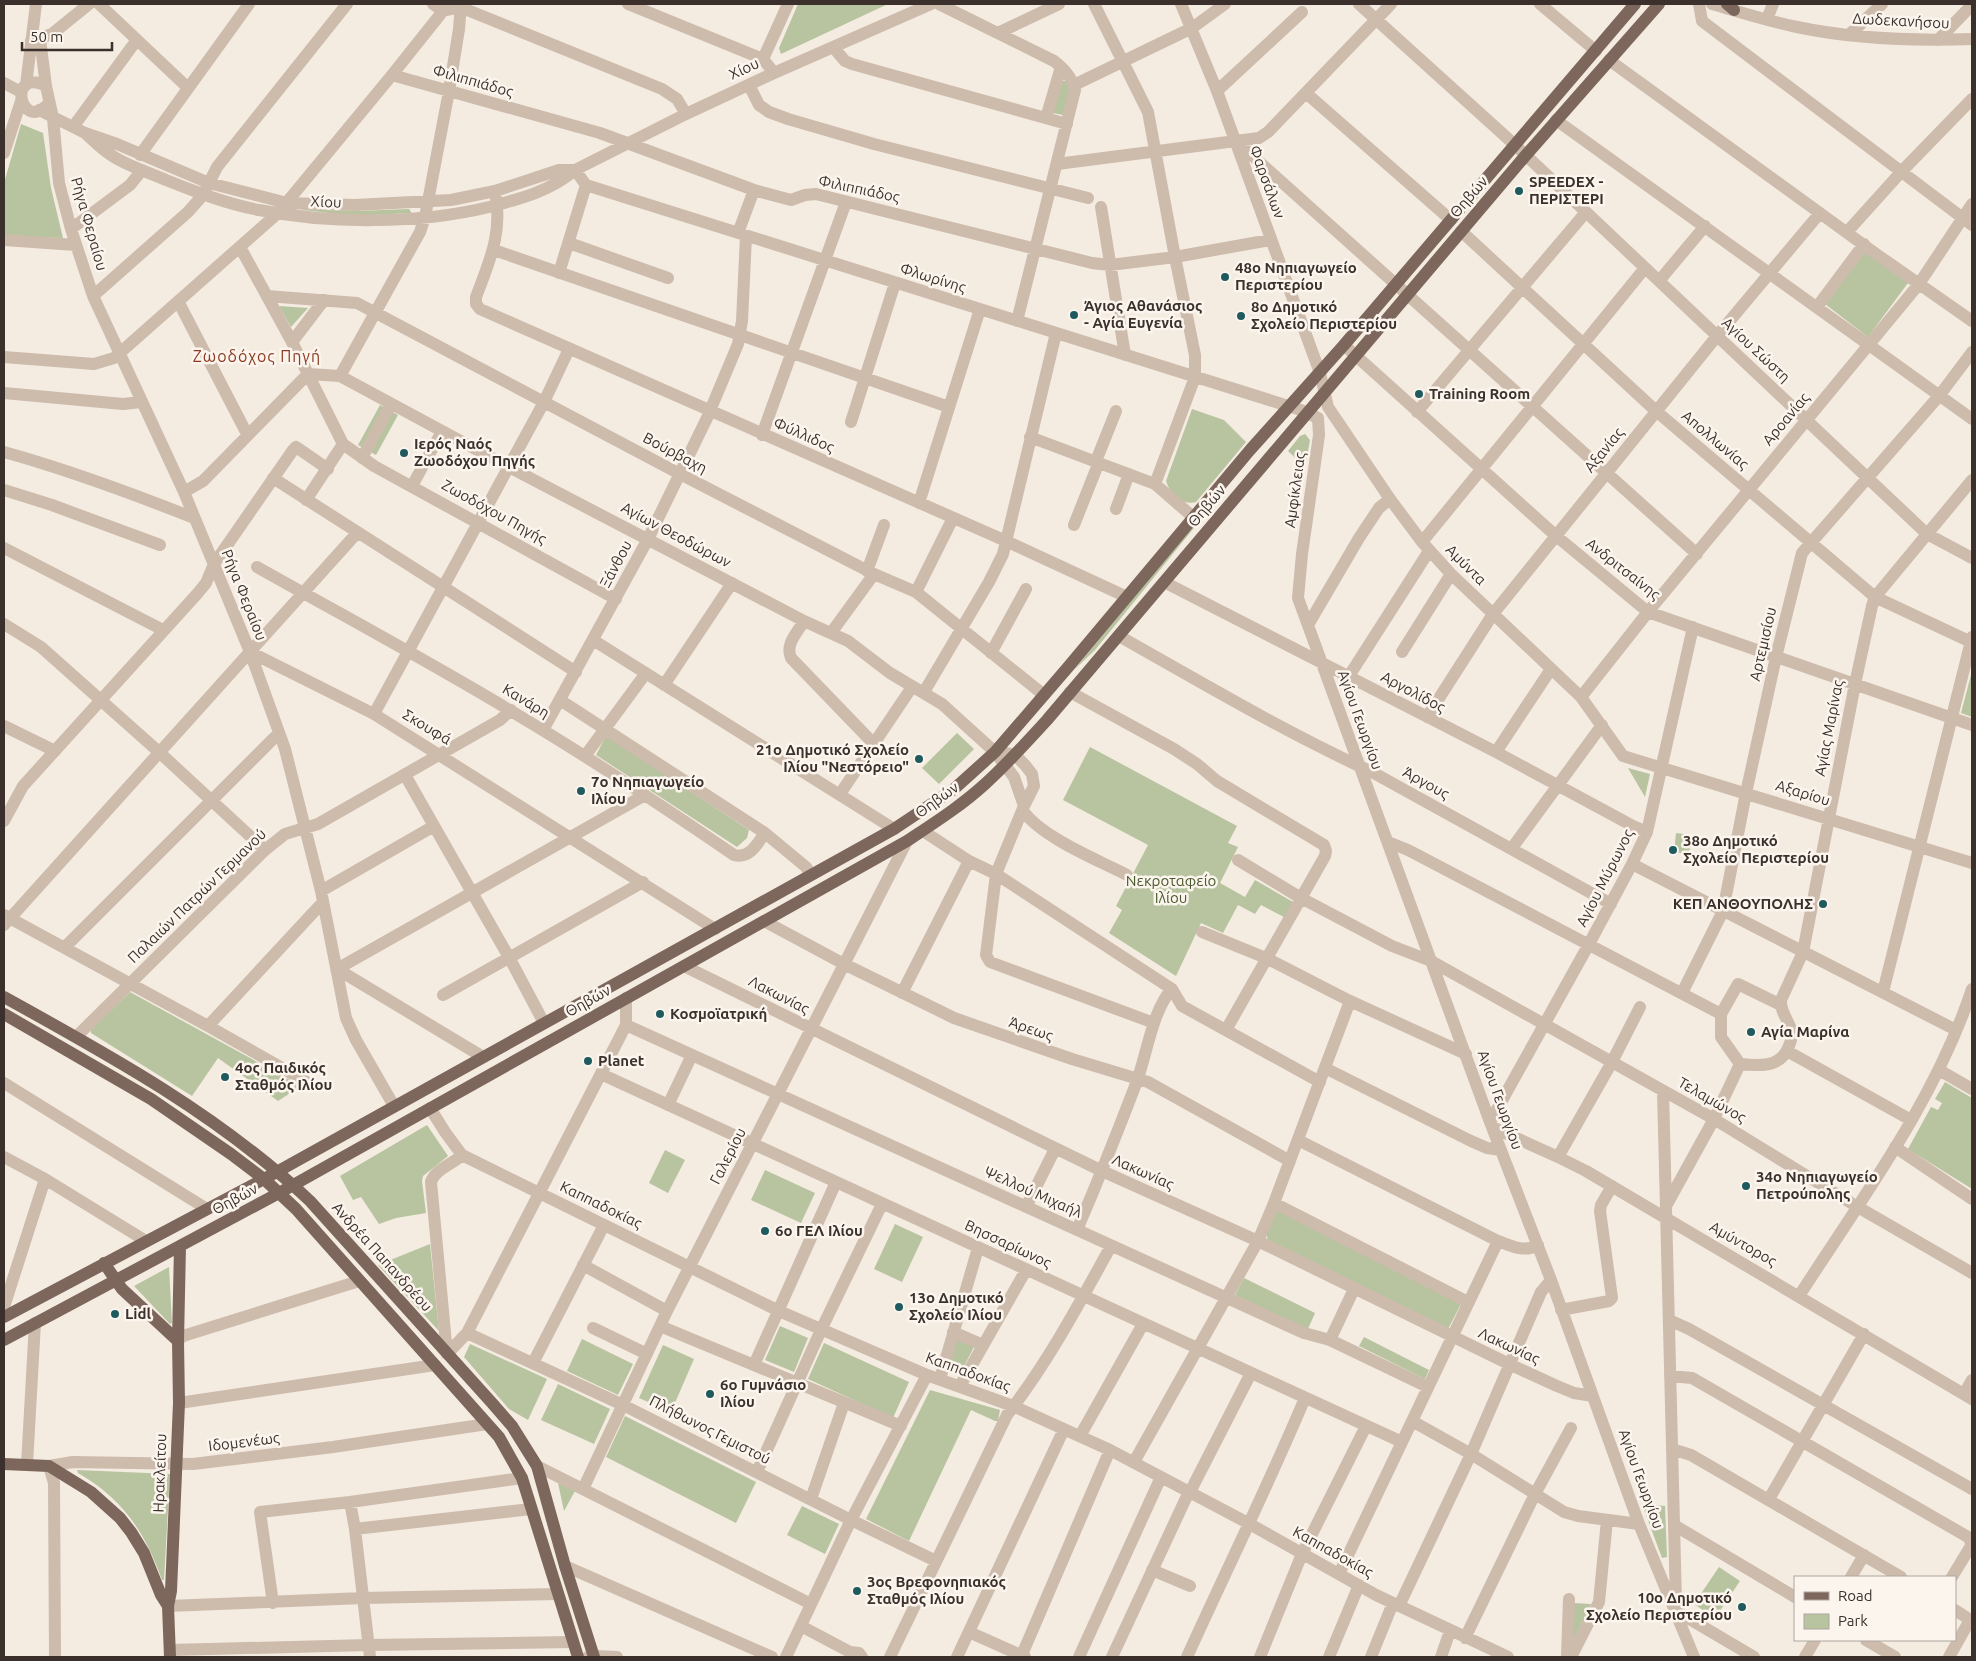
<svg xmlns="http://www.w3.org/2000/svg" width="1976" height="1661" font-family="Ubuntu,sans-serif">
	<rect width="100%" height="100%" fill="#f4ebe1"/>
	<path fill="#b8c4a0" d="M798,4H888L781,54L779,48Z
		M1062,81H1066L1070,87L1063,115L1053,113Z
		M21,124L43,133L51,188L63,238L4,236V183Z
		M303,209L356,211L409,209L411,212V213L356,216L302,210Z
		M1866,251L1908,283L1868,337L1825,304Z
		M279,306L308,308L291,327Z
		M380,405L398,415L376,455L358,445Z
		M1192,409L1224,420L1246,442L1196,502C1183,506 1170,494 1166,481Z
		M1305,434L1310,440L1305,467L1288,451L1300,436Z
		M1202,518L1095,650L1074,670L1186,534Z
		M1972,671V717L1961,713Z
		M957,733L974,749L939,784L922,768Z
		M606,736L749,830L747,838L737,847L596,755Z
		M1090,747L1237,826L1228,843L1238,847L1220,883L1245,897L1255,880L1293,902L1284,917L1261,905L1255,914L1238,905L1223,933L1201,923L1176,976L1109,933L1122,910L1116,906L1148,845L1063,800Z
		M1628,768L1650,774L1645,797Z
		M1676,833L1691,835L1689,854L1674,852Z
		M130,992L301,1086L278,1101L218,1058L192,1096L91,1033V1030Z
		M1945,1082L1972,1098V1189L1908,1149L1931,1107L1938,1110L1942,1103L1935,1099Z
		M427,1125L448,1156L423,1176L422,1181L426,1213L396,1218L379,1224L361,1197L353,1200L340,1176Z
		M665,1150L685,1160L668,1193L649,1183Z
		M765,1170L815,1193L801,1223L751,1200Z
		M1277,1209L1462,1302L1447,1331L1268,1240L1266,1234Z
		M895,1224L923,1237L902,1282L874,1269Z
		M430,1244L439,1331L378,1265Z
		M169,1267L172,1323L170,1324L134,1286Z
		M1244,1278L1315,1313L1307,1331L1235,1295Z
		M780,1326L808,1338L794,1372L765,1360Z
		M956,1336L975,1345L960,1374L945,1372Z
		M1364,1337L1429,1370L1425,1379L1359,1346Z
		M582,1339L633,1364L618,1395L567,1371Z
		M824,1343L909,1382L893,1418L808,1379Z
		M470,1344L547,1379L528,1420L509,1409L464,1357Z
		M663,1345L694,1359L671,1412L639,1398Z
		M558,1384L610,1409L594,1444L541,1420Z
		M930,1390L1000,1410L998,1421H995L971,1410L909,1541L866,1519Z
		M625,1416L756,1482L736,1523L606,1457Z
		M77,1470L170,1474L164,1580H162C145,1532 123,1499 78,1473Z
		M558,1483L575,1491L564,1511Z
		M1642,1504L1665,1506L1667,1557L1662,1558Z
		M802,1506L839,1524L825,1554L787,1535Z
		M1719,1567L1740,1581L1715,1618L1694,1604Z
		M1573,1603L1591,1604L1572,1643Z"/>
	<g fill="none" stroke-linecap="round" stroke-linejoin="round">
		<path stroke="#cdbbac" stroke-width="12" d="M99,4L187,87
			M433,4L443,11L460,7L662,89L677,99L686,114
			M628,4L763,59L774,73
			M939,4L1054,61C1064,69 1072,77 1075,90L1017,321
			M1094,4L1148,112L1175,257L1195,355V377L1155,484
			M1181,4L1217,91L1320,373L1328,407L1390,499L1422,542L1451,574L1581,697L1623,756L1972,863
			M1359,4L1515,145L1927,534L1972,558
			M1540,4L1596,51
			M1699,4L1702,21L1972,225
			M1712,4C1740,12 1768,21 1797,27C1854,39 1915,41 1972,39
			M1767,19L1773,4
			M998,33L1059,4
			M1850,34L1882,4
			M40,39L46,86L53,118L59,183L71,229L93,296L184,492L250,652L285,749L321,891L346,1018L356,1040L394,1106
			M1938,40L1972,5
			M31,41L52,34L89,4
			M834,48L845,61L852,64L1067,124
			M763,59L788,4
			M1609,60L1879,256L1972,321
			M392,75L600,133L754,190L791,200L805,195L816,194L1092,263L1110,265L1175,257L1270,240
			M4,83L21,92
			M26,85L36,4
			M749,85L759,105L769,112L788,119L874,144L1088,198
			M1074,85L1192,28L1225,4
			M46,86C7,67 20,131 46,106
			M1217,91L1302,12
			M1306,93L1451,220
			M39,110L85,133L117,144L209,183L287,203L355,205L451,200L495,191L559,170H575
			M1046,118L1061,67
			M1556,120L1972,419
			M73,127L136,41
			M85,133C93,140 101,149 111,155C127,166 148,172 166,180C196,192 227,204 259,210C330,224 419,224 489,207C519,199 551,191 575,170L686,114L774,73L931,4
			M1237,142L1697,554
			M4,153L21,101
			M140,155L249,4
			M1057,164L1259,138L1268,132L1391,4
			M575,170L586,185L1301,410L1318,418L1319,435L1302,554L1298,598L1490,1122L1551,1280L1639,1524L1694,1657
			M495,191C503,232 490,260 476,297V304L480,309L1006,541L1127,597
			M1101,207L1125,355
			M71,229L130,185L142,170
			M1461,231L1656,411L1875,597L1971,642
			M1847,232L1902,171L1972,99
			M738,233L754,190
			M4,240L76,245
			M569,243L668,278
			M240,247L292,342L343,444L374,466L616,599
			M494,250L949,407
			M559,273L586,185
			M1659,281L1705,226
			M93,296L188,212L203,195L217,167L347,4
			M267,296L357,303L680,474L874,574L916,592L1044,695
			M178,301L247,434
			M1817,307L1864,244
			M292,342L324,300
			M1344,345L1555,535L1648,612L1972,725
			M4,357L94,364L114,358L278,213L392,75L443,11
			M308,374L340,376L507,466L804,621L848,641L890,673L942,704L995,752L1014,777L1024,806
			M340,376L420,232L425,217L449,91L459,29L461,4
			M4,393L123,404L141,402
			M1417,412L1586,212
			M851,422L895,283
			M762,435L846,202
			M1030,437L1155,484L1193,517
			M4,452C69,470 131,493 194,518
			M362,458L391,404
			M1096,461L1116,411
			M273,478L576,672
			M412,486L442,431
			M4,490L52,505L160,545
			M184,492L203,481L308,374
			M306,500L343,444
			M919,503L980,309
			M1116,509L1129,474
			M1074,525L1099,462
			M1422,542L1645,268
			M4,548L163,630
			M257,567C342,615 428,661 511,711C587,756 661,805 734,855C750,859 757,844 765,833
			M867,571L884,525
			M1164,582L1496,752L1633,826L1647,832
			M916,592L953,518
			M804,621C797,633 785,644 791,658L873,743
			M4,624L41,647L159,752L265,850
			M1308,625L1359,538L1379,508L1390,499
			M831,633L874,574
			M1119,636C1202,683 1285,732 1372,772L1611,904
			M593,640L894,829
			M250,652L374,714L715,929
			M1402,652L1451,574
			M991,653L1026,589
			M1349,676L1429,551
			M664,685L732,583
			M924,692L989,582L1003,554L1056,333
			M1070,692L1174,749L1197,764L1217,781L1324,845L1326,851L1325,856L1226,1030
			M1581,697L1648,612L1919,284L1972,204
			M560,700L765,833L806,867L811,875
			M374,714L544,402L569,349
			M1427,717L1493,614L1717,336L1820,213
			M4,726L55,751
			M543,730L648,539L707,418L738,344L742,321L746,236
			M1496,752L1551,669
			M1005,753L1015,755L1025,765L1032,774L1034,786L1024,806L996,874L986,955L990,962L1154,1023
			M585,756L646,673
			M405,775L510,959L544,1023
			M840,794L912,687
			M1023,811C1043,838 1096,859 1127,875
			M4,821L23,786L197,594L206,583L214,564L293,450L296,447L299,449L328,469
			M923,831L969,861L996,874L1172,989L1182,1006L1320,1082
			M1388,842L1408,850L1721,1014
			M1512,848L1602,725
			M1238,860L1301,898L1392,946L1431,961L1714,1119L1856,1206L1972,1273
			M1632,864L1956,1030
			M321,891L434,826
			M4,915L208,1026L305,1081
			M764,921L844,964L954,1018L1072,1059L1148,1082L1290,1161
			M4,925L357,533
			M1202,932L1266,958L1350,1001L1466,1054
			M65,947L279,733
			M684,966L1102,1171L1258,1241L1509,1364L1557,1386L1574,1393L1593,1396
			M337,969L645,795
			M337,969L483,1057
			M1883,992L1972,637
			M902,993L969,861
			M1682,993L1723,911L1746,793L1776,657L1802,553L1939,396L1972,352
			M443,995L643,882
			M626,998V1025
			M1721,1014V1037L1740,1064C1758,1066 1780,1068 1788,1048C1791,1042 1793,1036 1791,1029C1788,1020 1780,1011 1781,1000L1803,952L1855,684L1872,606L1875,597L1972,480
			M1721,1014L1738,984L1781,1005
			M626,1025L1304,1333L1330,1340L1428,1387
			M208,1026L323,902
			M76,1037L265,850L285,834L318,824L500,720L511,710
			M1787,1051L1911,1120
			M1325,1068L1471,1141L1487,1148L1501,1150
			M1939,1070L1972,1089
			M601,1074L1402,1442
			M4,1083L207,1209
			M1663,1091L1676,1603
			M668,1105L692,1055
			M430,1108L445,1132L462,1155L779,1311L927,1375L1013,1406L1110,1450L1248,1523L1376,1595L1508,1657
			M1490,1122L1589,944L1632,864L1647,832L1693,627
			M1492,1127L1558,1157L1586,1171L1972,1399
			M1298,1140L1498,1241C1512,1246 1524,1253 1538,1245
			M1895,1147L1972,1199
			M4,1157L45,1179L146,1241
			M1558,1157L1612,1062L1640,1007
			M1274,1203L1468,1302
			M1666,1206L1714,1119L1740,1064
			M1026,1207L1055,1149
			M1077,1230C1098,1181 1118,1131 1137,1081C1147,1053 1153,1009 1172,989
			M583,1265L667,1311
			M1799,1296C1862,1198 1935,1101 1972,989
			M4,1307L45,1179
			M1561,1310L1609,1301L1612,1298L1600,1211L1601,1205L1612,1186
			M1669,1320L1689,1329L1972,1489
			M660,1326L901,1426
			M593,1328L647,1354
			M953,1332L983,1345
			M467,1333L623,1405L851,1520L936,1561
			M1330,1340L1354,1289
			M178,1341L183,1336L359,1281
			M447,1354L467,1333L626,1025
			M447,1354L431,1182C435,1169 453,1164 462,1155
			M533,1363L604,1225
			M754,1365L836,1182
			M1670,1376L1692,1378L1968,1537L1972,1544L1952,1577
			M940,1379L978,1248
			M960,1386L1026,1270
			M1964,1394L1972,1380
			M179,1403L435,1365
			M1412,1421L1471,1454L1564,1512L1578,1516L1639,1524
			M1080,1436L1143,1324
			M1672,1449L1691,1455L1901,1577
			M1134,1462L1258,1241L1274,1203L1350,1001
			M27,1464L35,1323
			M537,1466L811,1604
			M757,1472L821,1330L882,1204
			M583,1489L667,1311L907,841
			M811,1499L844,1403
			M1769,1499L1864,1334
			M350,1502L355,1529L370,1657
			M1674,1525L1795,1597
			M355,1529L531,1509
			M565,1566L772,1657
			M1152,1570L1190,1586
			M1339,1574L1498,1241
			M1851,1577L1864,1555
			M273,1603L260,1512L350,1502L522,1478
			M168,1606L363,1598L558,1594
			M1399,1606L1471,1454L1541,1292L1551,1280
			M1955,1610L1972,1621
			M1676,1611L1754,1657
			M801,1626L850,1652L859,1653L862,1657
			M969,1632L1025,1657
			M1465,1638L1535,1494L1571,1428
			M1866,1640L1895,1657
			M170,1650L369,1645L573,1642
			M55,1657L54,1483L49,1466L73,1462L193,1464L333,1447L487,1424
			M588,1657L594,1656L617,1657
			M786,1657L851,1520L927,1375
			M890,1657L1007,1415C1048,1362 1079,1304 1111,1246
			M957,1657L1064,1429
			M1021,1657L1110,1450
			M1079,1657L1161,1477
			M1112,1657L1186,1498L1190,1492L1251,1373
			M1187,1657C1226,1571 1268,1486 1305,1398
			M1260,1657L1302,1554L1366,1426
			M1329,1657L1359,1585
			M1371,1657L1393,1603
			M1441,1657L1450,1631
			M1567,1657L1569,1599
			M1571,1657L1599,1602L1607,1520
			M1805,1657L1815,1640
			M1949,1657L1970,1620"/>
		<path stroke="#7d675c" stroke-width="12" d="M1727,4L1734,10
			M4,997C111,1056 220,1116 310,1201L492,1403L512,1426L537,1466L565,1566L594,1657
			M4,1014L151,1099L231,1154L264,1179L296,1209L499,1437L522,1478L578,1657
			M104,1263L122,1289L178,1341
			M4,1317L264,1179L894,829L954,789L995,752L1069,666L1250,450L1344,345L1635,4
			M4,1340L279,1193L907,841C934,823 961,806 985,784C1007,764 1027,742 1047,720L1526,155L1659,4
			M4,1464L49,1466L91,1492L120,1518L131,1532L144,1553L161,1595L168,1606L170,1657
			M168,1606L171,1591L179,1403L178,1341L180,1246"/>
	</g>
	<g fill="#1f5a5e" stroke="#fbf5ee" stroke-width="2">
		<circle cx="1519" cy="191" r="5"/>
		<circle cx="1225" cy="277" r="5"/>
		<circle cx="1074" cy="315" r="5"/>
		<circle cx="1241" cy="316" r="5"/>
		<circle cx="1419" cy="394" r="5"/>
		<circle cx="404" cy="453" r="5"/>
		<circle cx="919" cy="759" r="5"/>
		<circle cx="581" cy="791" r="5"/>
		<circle cx="1673" cy="850" r="5"/>
		<circle cx="1823" cy="904" r="5"/>
		<circle cx="660" cy="1014" r="5"/>
		<circle cx="1751" cy="1032" r="5"/>
		<circle cx="588" cy="1061" r="5"/>
		<circle cx="225" cy="1077" r="5"/>
		<circle cx="1746" cy="1186" r="5"/>
		<circle cx="765" cy="1231" r="5"/>
		<circle cx="899" cy="1307" r="5"/>
		<circle cx="115" cy="1314" r="5"/>
		<circle cx="710" cy="1394" r="5"/>
		<circle cx="857" cy="1591" r="5"/>
		<circle cx="1742" cy="1607" r="5"/>
	</g>
	<g text-anchor="middle" stroke-width="5" stroke-linejoin="round" paint-order="stroke">
		<g font-size="15" fill="#3b302b" stroke="#fbf5ee">
			<text transform="translate(1901 21) rotate(3)" y="5">Δωδεκανήσου</text>
			<text transform="translate(744 69) rotate(-25)" y="5">Χίου</text>
			<text transform="translate(473 81) rotate(16)" y="5">Φιλιππιάδος</text>
			<text transform="translate(1267 182) rotate(70)" y="5">Φαρσάλων</text>
			<text transform="translate(859 189) rotate(12)" y="5">Φιλιππιάδος</text>
			<text transform="translate(1469 197) rotate(-49)" y="5">Θηβών</text>
			<text transform="translate(326 202) rotate(3)" y="5">Χίου</text>
			<text transform="translate(89 224) rotate(74)" y="5">Ρήγα Φεραίου</text>
			<text transform="translate(933 278) rotate(17)" y="5">Φλωρίνης</text>
			<text transform="translate(1756 350) rotate(43)" y="5">Αγίου Σώστη</text>
			<text transform="translate(1786 419) rotate(-50)" y="5">Αροανίας</text>
			<text transform="translate(804 435) rotate(24)" y="5">Φύλλιδος</text>
			<text transform="translate(1715 440) rotate(40)" y="5">Απολλωνίας</text>
			<text transform="translate(1604 450) rotate(-51)" y="5">Αξανίας</text>
			<text transform="translate(675 453) rotate(28)" y="5">Βούρβαχη</text>
			<text transform="translate(1295 490) rotate(-82)" y="5">Αμφίκλειας</text>
			<text transform="translate(1207 506) rotate(-50)" y="5">Θηβών</text>
			<text transform="translate(494 512) rotate(29)" y="5">Ζωοδόχου Πηγής</text>
			<text transform="translate(676 535) rotate(28)" y="5">Αγίων Θεοδώρων</text>
			<text transform="translate(616 564) rotate(-62)" y="5">Ξάνθου</text>
			<text transform="translate(1466 565) rotate(45)" y="5">Αμύντα</text>
			<text transform="translate(1623 569) rotate(38)" y="5">Ανδριτσαίνης</text>
			<text transform="translate(244 595) rotate(68)" y="5">Ρήγα Φεραίου</text>
			<text transform="translate(1763 644) rotate(-77)" y="5">Αρτεμισίου</text>
			<text transform="translate(1413 692) rotate(28)" y="5">Αργολίδος</text>
			<text transform="translate(526 701) rotate(31)" y="5">Κανάρη</text>
			<text transform="translate(1360 720) rotate(70)" y="5">Αγίου Γεωργίου</text>
			<text transform="translate(427 727) rotate(31)" y="5">Σκουφά</text>
			<text transform="translate(1829 728) rotate(-79)" y="5">Αγίας Μαρίνας</text>
			<text transform="translate(1426 783) rotate(29)" y="5">Άργους</text>
			<text transform="translate(1803 793) rotate(17)" y="5">Αξαρίου</text>
			<text transform="translate(937 800) rotate(-36)" y="5">Θηβών</text>
			<text transform="translate(1605 878) rotate(-63)" y="5">Αγίου Μύρωνος</text>
			<text transform="translate(197 896) rotate(-44)" y="5">Παλαιών Πατρών Γερμανού</text>
			<text transform="translate(779 995) rotate(27)" y="5">Λακωνίας</text>
			<text transform="translate(588 1001) rotate(-29)" y="5">Θηβών</text>
			<text transform="translate(1031 1029) rotate(19)" y="5">Άρεως</text>
			<text transform="translate(1500 1100) rotate(70)" y="5">Αγίου Γεωργίου</text>
			<text transform="translate(1712 1100) rotate(30)" y="5">Τελαμώνος</text>
			<text transform="translate(728 1156) rotate(-63)" y="5">Γαλερίου</text>
			<text transform="translate(1143 1172) rotate(24)" y="5">Λακωνίας</text>
			<text transform="translate(1033 1192) rotate(24)" y="5">Ψελλού Μιχαήλ</text>
			<text transform="translate(235 1199) rotate(-28)" y="5">Θηβών</text>
			<text transform="translate(601 1205) rotate(26)" y="5">Καππαδοκίας</text>
			<text transform="translate(1008 1244) rotate(25)" y="5">Βησσαρίωνος</text>
			<text transform="translate(1743 1244) rotate(30)" y="5">Αμύντορος</text>
			<text transform="translate(382 1257) rotate(48)" y="5">Ανδρέα Παπανδρέου</text>
			<text transform="translate(1509 1346) rotate(25)" y="5">Λακωνίας</text>
			<text transform="translate(968 1372) rotate(20)" y="5">Καππαδοκίας</text>
			<text transform="translate(710 1430) rotate(27)" y="5">Πλήθωνος Γεμιστού</text>
			<text transform="translate(244 1442) rotate(-7)" y="5">Ιδομενέως</text>
			<text transform="translate(160 1473) rotate(-88)" y="5">Ηρακλείτου</text>
			<text transform="translate(1641 1479) rotate(70)" y="5">Αγίου Γεωργίου</text>
			<text transform="translate(1333 1552) rotate(29)" y="5">Καππαδοκίας</text>
		</g>
		<g font-size="15" font-weight="bold" fill="#3b302b" stroke="#fbf5ee" text-anchor="start">
			<text x="1529" y="187">SPEEDEX -<tspan x="1529" dy="17">ΠΕΡΙΣΤΕΡΙ</tspan></text>
			<text x="1235" y="273">48ο Νηπιαγωγείο<tspan x="1235" dy="17">Περιστερίου</tspan></text>
			<text x="1084" y="311">Άγιος Αθανάσιος<tspan x="1084" dy="17">- Αγία Ευγενία</tspan></text>
			<text x="1251" y="312">8ο Δημοτικό<tspan x="1251" dy="17">Σχολείο Περιστερίου</tspan></text>
			<text x="1429" y="399">Training Room</text>
			<text x="414" y="449">Ιερός Ναός<tspan x="414" dy="17">Ζωοδόχου Πηγής</tspan></text>
			<text x="909" y="755" text-anchor="end">21ο Δημοτικό Σχολείο<tspan x="909" dy="17">Ιλίου "Νεστόρειο"</tspan></text>
			<text x="591" y="787">7ο Νηπιαγωγείο<tspan x="591" dy="17">Ιλίου</tspan></text>
			<text x="1683" y="846">38ο Δημοτικό<tspan x="1683" dy="17">Σχολείο Περιστερίου</tspan></text>
			<text x="1813" y="909" text-anchor="end">ΚΕΠ ΑΝΘΟΥΠΟΛΗΣ</text>
			<text x="670" y="1019">Κοσμοϊατρική</text>
			<text x="1761" y="1037">Αγία Μαρίνα</text>
			<text x="598" y="1066">Planet</text>
			<text x="235" y="1073">4ος Παιδικός<tspan x="235" dy="17">Σταθμός Ιλίου</tspan></text>
			<text x="1756" y="1182">34ο Νηπιαγωγείο<tspan x="1756" dy="17">Πετρούπολης</tspan></text>
			<text x="775" y="1236">6ο ΓΕΛ Ιλίου</text>
			<text x="909" y="1303">13ο Δημοτικό<tspan x="909" dy="17">Σχολείο Ιλίου</tspan></text>
			<text x="125" y="1319">Lidl</text>
			<text x="720" y="1390">6ο Γυμνάσιο<tspan x="720" dy="17">Ιλίου</tspan></text>
			<text x="867" y="1587">3ος Βρεφονηπιακός<tspan x="867" dy="17">Σταθμός Ιλίου</tspan></text>
			<text x="1732" y="1603" text-anchor="end">10ο Δημοτικό<tspan x="1732" dy="17">Σχολείο Περιστερίου</tspan></text>
		</g>
		<g font-size="15" fill="#4a5a2e" stroke="#fbf5ee">
			<text x="1171" y="886">Νεκροταφείο<tspan x="1171" dy="17">Ιλίου</tspan></text>
		</g>
		<g font-size="16" letter-spacing="1" fill="#8c3b22" stroke="#fbf5ee">
			<text x="257" y="362">Ζωοδόχος Πηγή</text>
		</g>
	</g>
	<rect width="1976" height="1661" fill="none" stroke="#3b302b" stroke-width="10"/>
	<rect x="1794" y="1576" width="162" height="65" fill="#fbf5ee" stroke="#aea6a0"/>
	<rect x="1804" y="1592" width="25" height="8" fill="#7d675c" stroke="#aea6a0"/>
	<text x="1838" y="1601" font-size="15" fill="#3b302b">Road</text>
	<rect x="1804" y="1614" width="25" height="15" fill="#b8c4a0" stroke="#aea6a0"/>
	<text x="1838" y="1626" font-size="15" fill="#3b302b">Park</text>
	<path d="M22 42v8h90v-8" fill="none" stroke="#3b302b" stroke-width="2.5"/>
	<text x="30" y="42" font-size="15" fill="#3b302b" stroke="#fbf5ee" stroke-width="4" paint-order="stroke">50 m</text>
</svg>
